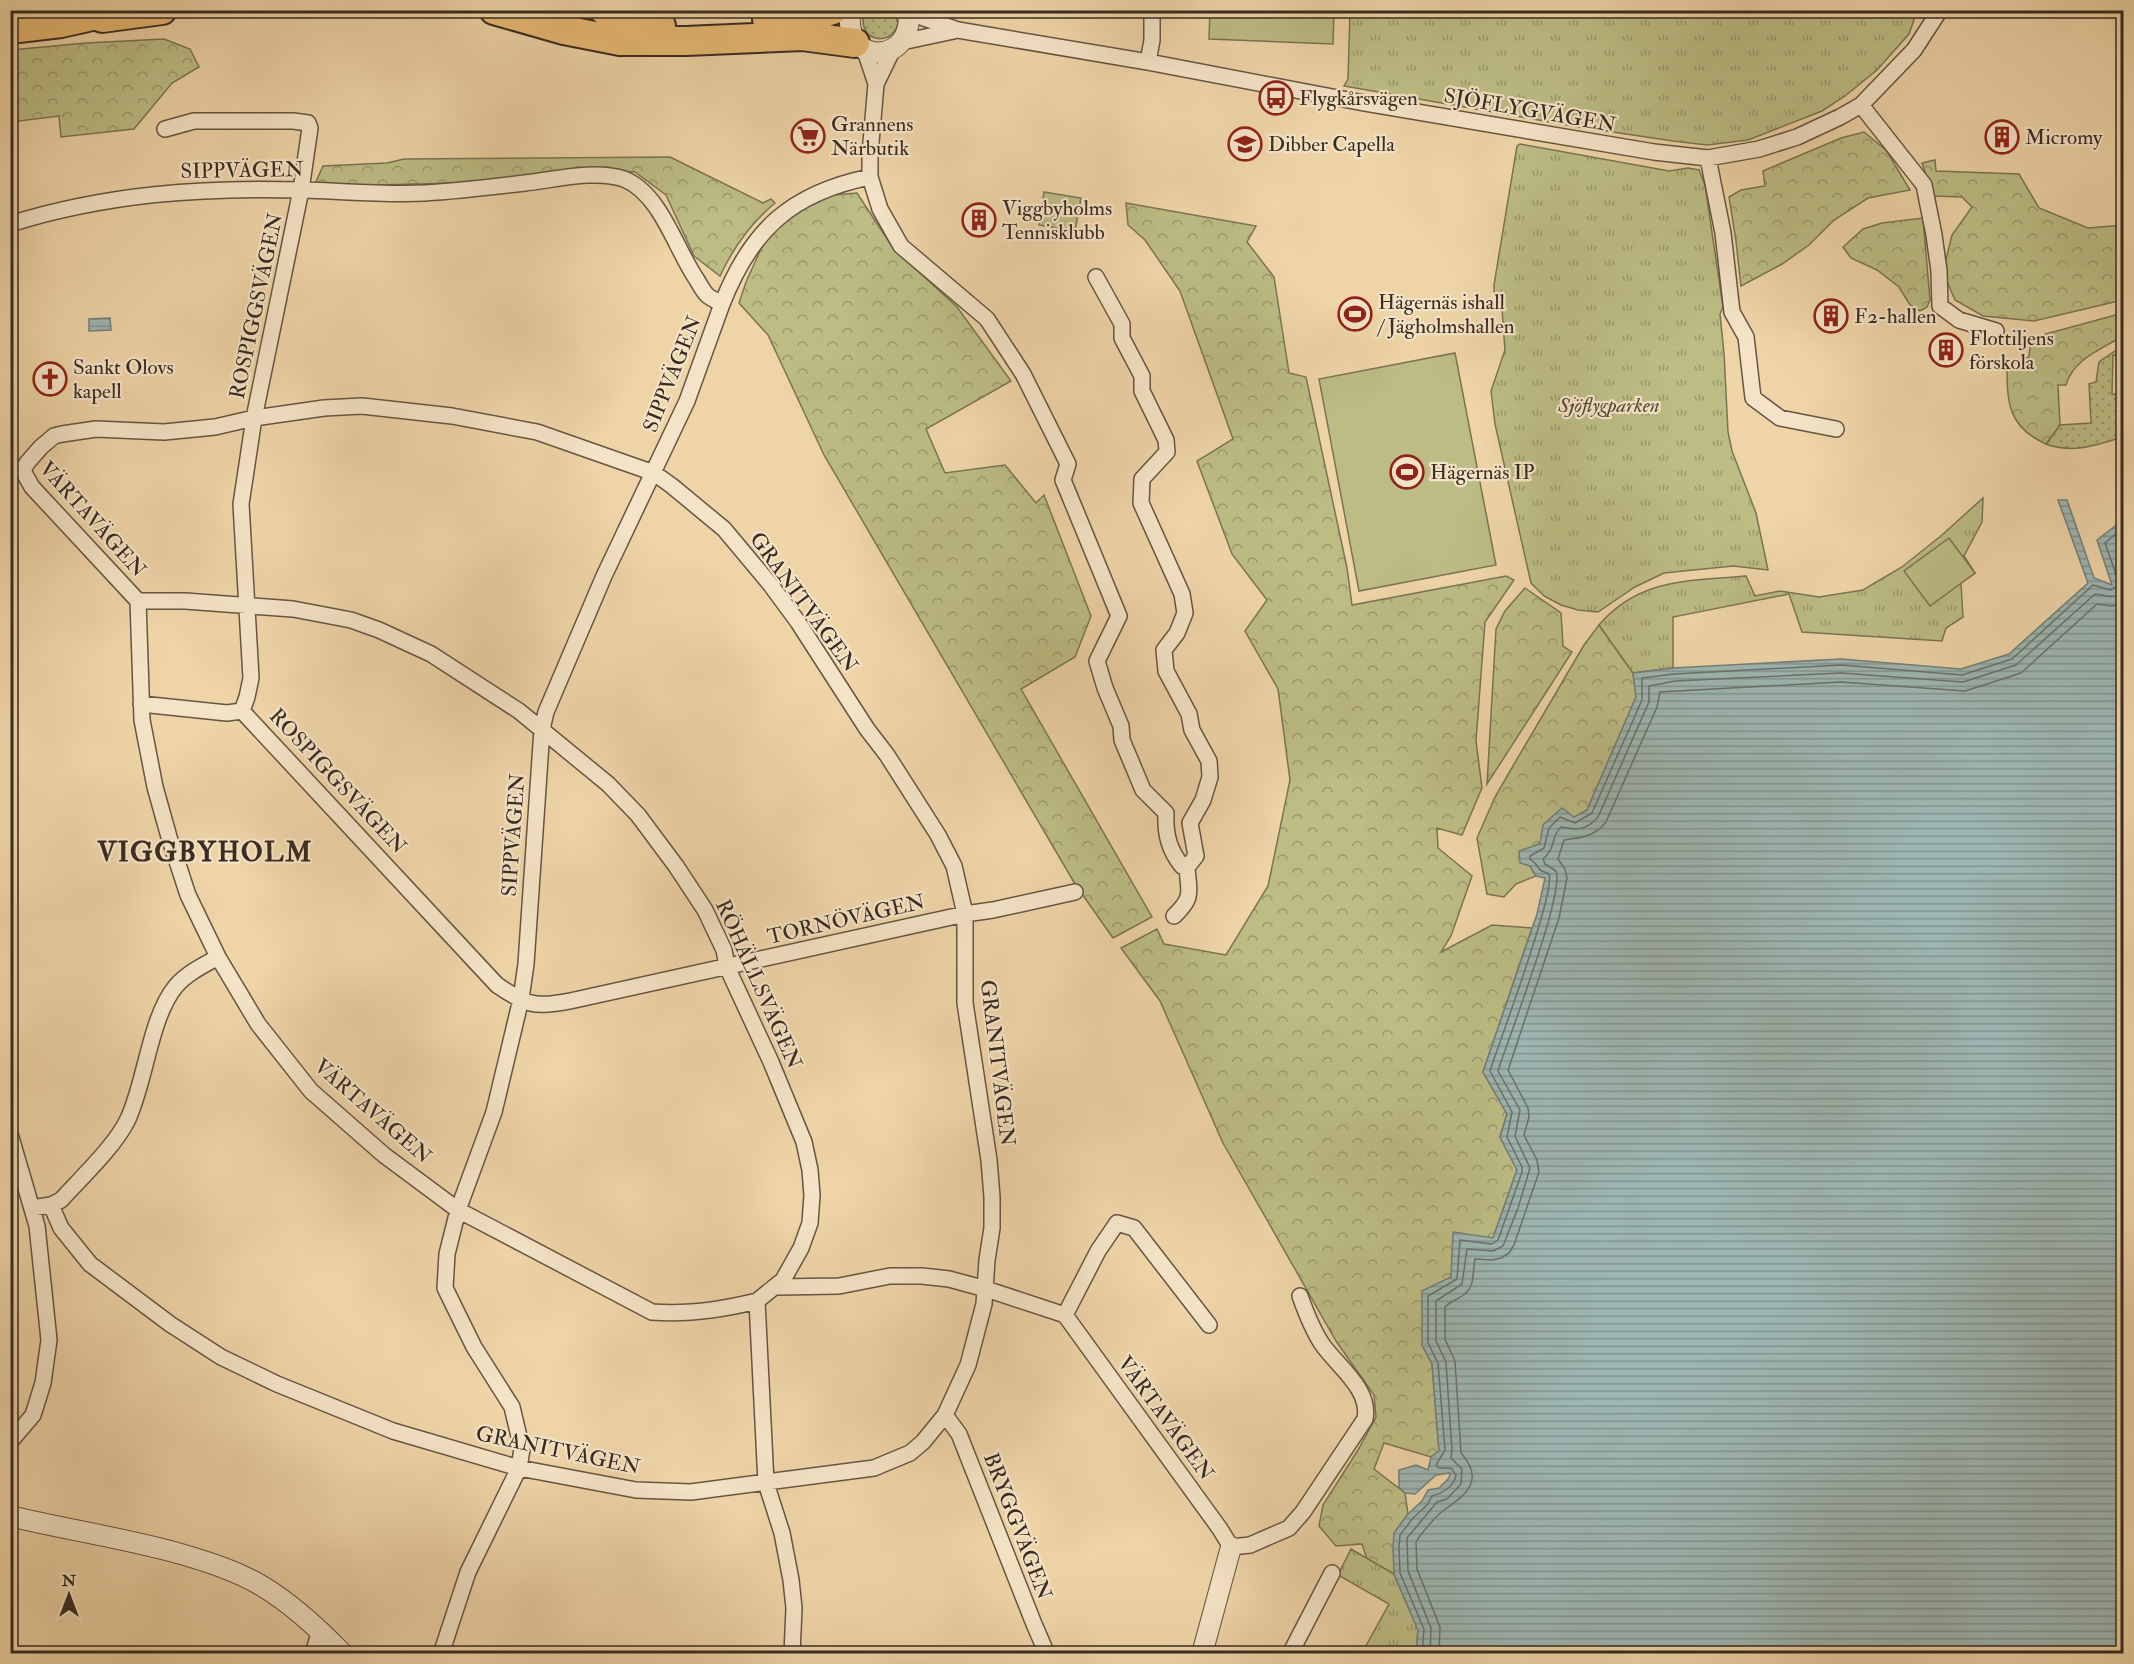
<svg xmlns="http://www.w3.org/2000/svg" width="2134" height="1664" font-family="'IM FELL Double Pica',serif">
	<defs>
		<pattern id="grass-dots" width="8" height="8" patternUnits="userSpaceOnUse" patternTransform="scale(1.5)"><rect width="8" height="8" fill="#bcbc84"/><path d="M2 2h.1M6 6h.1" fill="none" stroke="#9a996c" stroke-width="1.8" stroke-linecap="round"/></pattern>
		<pattern id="forest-crowns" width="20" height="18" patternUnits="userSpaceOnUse" patternTransform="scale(1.5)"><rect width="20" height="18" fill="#bcbc84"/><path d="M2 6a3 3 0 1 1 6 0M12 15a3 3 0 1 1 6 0" fill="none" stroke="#9a996c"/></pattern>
		<pattern id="park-tufts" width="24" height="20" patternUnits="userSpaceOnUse" patternTransform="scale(1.5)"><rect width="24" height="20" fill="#bcbc84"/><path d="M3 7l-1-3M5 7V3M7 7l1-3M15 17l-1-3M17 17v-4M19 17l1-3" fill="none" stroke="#9a996c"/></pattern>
		<pattern id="water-rules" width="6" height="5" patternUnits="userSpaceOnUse" patternTransform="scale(1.5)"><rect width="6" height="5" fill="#9db6b2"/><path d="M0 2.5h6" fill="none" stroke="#819490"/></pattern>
	</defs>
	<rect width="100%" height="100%" fill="#eed4a7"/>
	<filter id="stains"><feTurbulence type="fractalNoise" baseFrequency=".00333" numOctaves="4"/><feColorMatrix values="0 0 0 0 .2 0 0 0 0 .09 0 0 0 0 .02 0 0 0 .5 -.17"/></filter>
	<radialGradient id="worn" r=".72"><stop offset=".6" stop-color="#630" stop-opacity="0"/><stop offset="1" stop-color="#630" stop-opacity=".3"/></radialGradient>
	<path fill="url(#grass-dots)" stroke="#7a7453" stroke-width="1.5" d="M640,11H796L668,13Z
		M867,11H894L898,23C895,37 882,43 869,35C862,27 861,19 867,11Z
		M2122,346L2123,355H2113L2112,394L2123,395V437C2097,445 2073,454 2046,444L2060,425L2091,423L2089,384L2096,382L2099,362Z"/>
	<path fill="url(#forest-crowns)" stroke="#7a7453" stroke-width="1.5" d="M164,39L190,49L199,67L172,83L134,129L61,137L59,116L11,122V50L86,43Z
		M1864,132L1886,150L1910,190L1868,198L1834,220L1809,245L1782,264L1741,286L1736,241L1729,197L1741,190L1765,186L1763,171L1841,138Z
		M670,157L763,203L771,199L775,203C751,223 733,248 720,276L694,256L666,195L635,172L590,170L456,183L376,185L315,184L323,166L387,163L404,159Z
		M1935,160L1936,171L2019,174L2039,208L2088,228L2123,225V300L2034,321L1983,316L1955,300L1943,272L1952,235L1972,207L1962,197L1933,196L1922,163Z
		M857,193L893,248L957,307L1011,381L926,429L945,473L1005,465L1036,503L1044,495L1091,616L1075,657L1021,689L1152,917L1113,938L1075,884L824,455L768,335L739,303L746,282L770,229L820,196Z
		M1126,203L1256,226L1247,242L1274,277L1289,373L1306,377L1347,568L1352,605L1506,576L1514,580L1485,622L1476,741L1482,788L1462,835L1437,828L1438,848L1472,876L1451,936L1441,952L1492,925L1532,928L1483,1072L1507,1114L1500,1137L1517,1170L1493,1238L1451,1277L1422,1345L1432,1364L1439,1451L1431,1457L1384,1443L1374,1469L1405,1493L1408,1514L1394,1533V1574L1367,1559L1362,1544L1336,1546L1319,1526L1323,1505L1358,1450L1376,1417L1374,1395L1336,1341L1223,1143L1160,1001L1121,948L1157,929L1164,944L1226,955L1268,886L1290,780L1278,689L1245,631L1267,600L1232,554L1197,461L1233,439L1180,291L1145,240L1128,225Z
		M1923,218L1930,300L1927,307L1920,311L1910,305L1899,287L1877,270L1851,258L1843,247L1863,229L1882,223Z
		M2123,313V336C2102,349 2073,359 2066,385H2058L2060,425L2046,444C2008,427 2007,403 2007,365L2029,357L2031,338Z
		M1525,588L1561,613L1563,646L1572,652L1487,784L1496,629L1505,611Z
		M1599,625L1633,673L1636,697L1587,810C1567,821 1551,839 1531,848L1530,866L1536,876L1516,884L1504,897L1487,894L1477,838L1495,797L1513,766L1584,645Z"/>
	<path fill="url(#park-tufts)" stroke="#7a7453" stroke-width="1.5" d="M1911,11L1916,14L1909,34L1877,70L1845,96L1822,111L1748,140L1707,145L1673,141L1579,127L1344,86L1348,79L1350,11Z
		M1520,144L1669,171L1688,168L1699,170L1705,185L1723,307L1720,314L1724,353L1728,432L1732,451L1756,513L1768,570L1733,566L1664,573L1635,587L1598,612L1578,610L1561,605L1544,596L1531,583L1495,424L1491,391L1505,350L1502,309L1494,294V285L1517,146Z
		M1983,498L1982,522L1964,556L1975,573L1961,583L1963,617L1946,628L1942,641L1802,632L1789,594L1673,617V668L1633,673L1599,625C1639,578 1689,581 1746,576L1755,596L1780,591L1819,597L1863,590L1902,567L1942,535Z
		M1351,1549L1394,1574L1418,1630L1416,1653H1362L1389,1604L1338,1575Z"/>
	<path fill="#bcbc84" stroke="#7a7453" stroke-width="1.5" d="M1210,11H1334L1333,44L1209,39Z
		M1044,192L1081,198L1075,231L1039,225Z
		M1455,353L1496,565L1359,591L1319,379Z
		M1949,538L1975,573L1930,606L1904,571Z"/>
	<path fill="url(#water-rules)" stroke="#757e78" stroke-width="1.5" d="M110,318L111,330L89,331V319Z
		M2058,500H2067L2094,578L2112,585L2097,540L2123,520V1653H1416L1418,1630L1394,1574L1393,1547L1394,1533L1408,1514L1422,1501L1428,1490L1439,1488L1449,1478L1450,1473L1436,1475L1415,1494L1405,1493L1399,1487V1470L1416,1465L1428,1470L1431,1457L1439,1451L1432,1364L1422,1345V1291L1451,1277L1453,1232L1493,1238L1517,1170L1500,1137L1507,1114L1483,1072L1537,914L1545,878L1536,876L1530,866L1520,863L1519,851L1540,844L1543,825L1562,808L1574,817L1587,810L1636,697L1633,673L1673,668L1841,659L1961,669L2009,654L2088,583Z"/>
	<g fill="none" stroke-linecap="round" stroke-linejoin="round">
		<path stroke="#6b706a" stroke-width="1.5" d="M1422,1654L1424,1629L1400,1573L1399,1547L1400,1535L1413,1518L1427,1505L1432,1496C1442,1493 1454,1487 1456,1475L1451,1468H1439L1436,1465L1445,1450L1438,1363L1428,1343V1296L1457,1279L1460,1240L1492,1244L1498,1240L1522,1172V1167L1507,1137L1512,1112L1490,1071C1499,1043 1556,891 1549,874L1540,870L1535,863L1530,859V856L1544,848L1549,828L1560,817L1575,823L1592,813L1642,700V678L1674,674L1841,665L1962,675L2012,659L2093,585L2110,590L2116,587L2118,580L2105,543L2124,527
			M1430,1654L1431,1628L1408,1571L1407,1538L1437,1502L1447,1499L1461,1484L1462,1469L1451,1458L1452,1450L1446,1362L1436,1341V1301L1462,1284L1467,1249L1493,1251L1503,1246L1518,1208L1530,1168L1515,1136L1520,1110L1498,1071C1508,1039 1565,893 1556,871L1545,864L1543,859C1557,847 1550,837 1561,827C1577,830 1586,831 1598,817L1649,702V686L1675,681L1841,673L1963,682L2016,665L2095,594C2106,595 2114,601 2124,590
			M1439,1654L1440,1627L1417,1569L1416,1542C1421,1533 1437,1515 1444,1510C1467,1494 1485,1480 1461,1453L1455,1361L1445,1339V1307C1450,1302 1456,1300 1462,1296C1476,1287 1472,1273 1475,1259L1492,1260L1501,1258L1509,1253L1514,1245L1539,1172L1537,1160L1524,1135L1529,1117L1528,1108L1508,1070L1559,918L1567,878L1565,869L1558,859L1564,840C1581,837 1593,838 1606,822L1657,707L1660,692L1841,682L1965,691L2021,673L2097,604L2113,606L2124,603"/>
		<g stroke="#665543" stroke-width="18">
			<path id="minor" d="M910,10L918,16L958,30L1148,62L1364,103L1654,152L1708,158L1759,149L1797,137L1840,117L1861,105L1914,50L1940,10
				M902,42L958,30
				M865,51L876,84L893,49
				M1148,62L1152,40V10
				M876,84L870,154V177L880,209L901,246L987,319L1023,374L1068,464L1063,480L1119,616L1097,661L1105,688L1121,726L1122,740L1143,790L1166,813C1165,834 1169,850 1182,866H1188L1196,856L1190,823L1203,800L1210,777L1209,761L1192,730L1189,714L1166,671L1164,650L1177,633L1185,613L1182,594L1141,503L1142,479L1167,452L1166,440L1142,391V376L1122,338V324L1096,277
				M1861,105L1924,185L1934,235L1939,271L1940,306L1959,320L1996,331
				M165,129L194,121H293L308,123L310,128L301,190L254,418L241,504L251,678L247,697L242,711
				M1708,158L1723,233L1732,312L1746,337L1753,398L1780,418L1836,429
				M10,224C106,194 203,187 302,190C343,191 384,195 425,193C458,191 492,187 525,183C553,180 596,169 624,179C661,194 675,248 697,280C700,285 703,291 707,295C711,299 718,301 722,304L687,401L604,576L546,712L542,729L526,964L521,999L494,1112L458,1210L447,1254L445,1288L474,1347L512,1407L522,1449L519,1468L468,1572L441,1654
				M722,304C751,230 791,193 870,177
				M10,468L23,471L32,487L138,601L142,720L155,787L169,837L188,895L218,957L258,1024L311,1091L384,1155L458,1210L652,1312C688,1315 721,1310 757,1301
				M23,471L27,463L41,447L54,436L62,434L96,429L164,432L215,427L254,418L324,408L362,406L452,416L537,432L654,473L672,486L724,529L770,584L798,622L867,729L887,755L938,835L954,866L965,914V1003L989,1160L992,1197V1228L987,1260L984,1304L968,1365L945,1415L923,1442L910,1453L874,1468L691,1492L636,1490L519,1468L393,1431L277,1384L221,1357L170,1324L90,1264L61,1228L51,1205
				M138,601H185L293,609L351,620L379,630L431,654L519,711L608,784L638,815L676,866L705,910L724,950L727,967L771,1062L804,1142L810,1170L812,1195L810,1223L801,1248L783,1280L757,1301L766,1483L782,1533L791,1580L794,1608L792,1654
				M141,704L227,713L242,711
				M242,711L497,985C526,1005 535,1008 570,1001L965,914L993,910L1075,892
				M1174,916C1195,896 1188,892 1187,866
				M10,1134L37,1226L49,1340L43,1383L33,1415L10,1442
				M32,1208L51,1205L61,1200C81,1178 116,1145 128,1119C146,1080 150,1017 176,986C187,973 204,965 218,957
				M777,1287L839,1286L890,1276H922L949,1279L986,1289L1065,1315L1220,1529L1231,1547L1250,1545L1289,1528L1303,1512L1365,1419C1371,1389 1337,1366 1322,1344C1312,1329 1306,1313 1300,1296
				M1065,1315L1098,1251L1117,1223L1134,1228L1209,1325
				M945,1415L959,1434L1034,1624L1047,1654
				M313,1654L320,1630
				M1290,1654L1332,1573"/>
		</g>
		<g stroke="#665543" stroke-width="22">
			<path id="tertiary" d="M851,10C840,68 917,65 908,10
				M10,1516C67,1530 125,1538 181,1554C208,1562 237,1571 262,1586C292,1604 318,1628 343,1654
				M1202,1654L1231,1547"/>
		</g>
		<g stroke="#392b22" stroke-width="32">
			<path id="motorway" d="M494,10L564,30L620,41H686L802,36L855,43
				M604,10C620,23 641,25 661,26
				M102,18L162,10
				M767,19L814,16L833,10
				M10,29L61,23L119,10"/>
		</g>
		<use href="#minor" stroke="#f4e3c6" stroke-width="15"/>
		<use href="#tertiary" stroke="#f4e3c6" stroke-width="20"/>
		<use href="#motorway" stroke="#e7ba74" stroke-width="28"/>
	</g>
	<defs>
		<g id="bus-ring" transform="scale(1.725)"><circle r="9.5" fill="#f4e3c6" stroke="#8f2418" stroke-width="1.5"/><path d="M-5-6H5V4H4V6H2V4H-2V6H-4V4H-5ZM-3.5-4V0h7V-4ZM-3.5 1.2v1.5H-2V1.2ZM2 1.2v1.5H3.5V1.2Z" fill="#8f2418"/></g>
		<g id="supermarket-ring" transform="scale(1.725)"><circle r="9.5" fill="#f4e3c6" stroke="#8f2418" stroke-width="1.5"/><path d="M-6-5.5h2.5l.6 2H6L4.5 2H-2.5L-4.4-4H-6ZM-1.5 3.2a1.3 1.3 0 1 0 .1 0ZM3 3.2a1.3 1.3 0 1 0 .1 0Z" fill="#8f2418"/></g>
		<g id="building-ring" transform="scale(1.725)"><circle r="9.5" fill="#f4e3c6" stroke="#8f2418" stroke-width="1.5"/><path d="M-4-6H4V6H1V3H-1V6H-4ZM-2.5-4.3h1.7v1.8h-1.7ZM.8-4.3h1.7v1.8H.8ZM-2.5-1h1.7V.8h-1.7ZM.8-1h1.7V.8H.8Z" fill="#8f2418"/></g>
		<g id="school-ring" transform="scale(1.725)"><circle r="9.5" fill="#f4e3c6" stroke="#8f2418" stroke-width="1.5"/><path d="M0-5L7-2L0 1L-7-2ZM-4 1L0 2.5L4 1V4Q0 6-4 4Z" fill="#8f2418"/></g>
		<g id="stadium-ring" transform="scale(1.725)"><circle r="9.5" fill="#f4e3c6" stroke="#8f2418" stroke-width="1.5"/><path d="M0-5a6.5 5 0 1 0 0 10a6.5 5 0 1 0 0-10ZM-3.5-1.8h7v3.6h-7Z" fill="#8f2418"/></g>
		<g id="church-ring" transform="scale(1.725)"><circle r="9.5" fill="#f4e3c6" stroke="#8f2418" stroke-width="1.5"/><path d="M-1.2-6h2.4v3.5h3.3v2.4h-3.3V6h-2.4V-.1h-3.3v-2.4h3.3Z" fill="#8f2418"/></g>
	</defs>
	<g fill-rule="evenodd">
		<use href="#bus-ring" x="1276" y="98"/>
		<use href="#supermarket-ring" x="808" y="136"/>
		<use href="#building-ring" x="2002" y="137"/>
		<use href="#school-ring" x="1245" y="144"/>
		<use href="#building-ring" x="979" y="220"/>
		<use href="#stadium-ring" x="1355" y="314"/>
		<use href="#building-ring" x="1831" y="316"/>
		<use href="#building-ring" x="1946" y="350"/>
		<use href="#church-ring" x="50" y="379"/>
		<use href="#stadium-ring" x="1407" y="472"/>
	</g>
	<g text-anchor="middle" stroke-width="4.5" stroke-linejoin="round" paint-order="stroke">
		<g font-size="21" fill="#392b22" stroke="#f4e3c6" text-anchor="start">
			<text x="1299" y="105">Flygkårsvägen</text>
			<text x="831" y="131">Grannens<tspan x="831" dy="24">Närbutik</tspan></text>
			<text x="2025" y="144">Micromy</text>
			<text x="1268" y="151">Dibber Capella</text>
			<text x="1002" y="215">Viggbyholms<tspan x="1002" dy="24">Tennisklubb</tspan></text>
			<text x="1378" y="309">Hägernäs ishall<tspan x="1378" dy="24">/ Jägholmshallen</tspan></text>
			<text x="1854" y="323">F2-hallen</text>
			<text x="1969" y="345">Flottiljens<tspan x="1969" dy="24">förskola</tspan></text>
			<text x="73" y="374">Sankt Olovs<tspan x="73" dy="24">kapell</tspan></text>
			<text x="1430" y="479">Hägernäs IP</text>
		</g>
		<g font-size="21" fill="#392b22" stroke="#f4e3c6">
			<text transform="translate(1530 110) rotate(10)" y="7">SJÖFLYGVÄGEN</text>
			<text transform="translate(242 170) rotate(-1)" y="7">SIPPVÄGEN</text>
			<text transform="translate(256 306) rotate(-78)" y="7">ROSPIGGSVÄGEN</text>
			<text transform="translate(672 374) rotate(-68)" y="7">SIPPVÄGEN</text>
			<text transform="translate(93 519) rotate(48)" y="7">VÄRTAVÄGEN</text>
			<text transform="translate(804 602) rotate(54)" y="7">GRANITVÄGEN</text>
			<text transform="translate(338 781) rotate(47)" y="7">ROSPIGGSVÄGEN</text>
			<text transform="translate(513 835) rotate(-86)" y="7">SIPPVÄGEN</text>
			<text transform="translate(846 919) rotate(-13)" y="7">TORNÖVÄGEN</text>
			<text transform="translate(759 984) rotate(66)" y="7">RÖHÄLLSVÄGEN</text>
			<text transform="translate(998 1063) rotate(83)" y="7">GRANITVÄGEN</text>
			<text transform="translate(373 1111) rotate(41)" y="7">VÄRTAVÄGEN</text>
			<text transform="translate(1166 1418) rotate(54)" y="7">VÄRTAVÄGEN</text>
			<text transform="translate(558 1450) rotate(12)" y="7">GRANITVÄGEN</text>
			<text transform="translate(1018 1526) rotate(69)" y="7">BRYGGVÄGEN</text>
		</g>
		<g font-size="21" font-style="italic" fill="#534836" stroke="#f4e3c6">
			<text x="1609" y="412">Sjöflygparken</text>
		</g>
		<g font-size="27" font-weight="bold" letter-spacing="1.5" fill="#392b22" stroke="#f4e3c6">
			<text x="205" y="861">VIGGBYHOLM</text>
		</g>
	</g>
	<rect width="2134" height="1664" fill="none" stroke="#eed4a7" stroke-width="36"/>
	<rect x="12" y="12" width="2110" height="1640" fill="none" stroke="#392b22" stroke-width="3"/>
	<rect x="18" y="18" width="2098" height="1628" fill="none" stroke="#392b22" stroke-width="1.5"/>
	<g transform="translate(69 1595)" stroke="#f4e3c6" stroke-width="4.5" paint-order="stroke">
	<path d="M0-4.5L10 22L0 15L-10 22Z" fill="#392b22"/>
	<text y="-9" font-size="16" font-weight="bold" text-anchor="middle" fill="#392b22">N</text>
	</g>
	<rect width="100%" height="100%" filter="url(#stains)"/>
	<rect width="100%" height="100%" fill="url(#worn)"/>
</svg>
